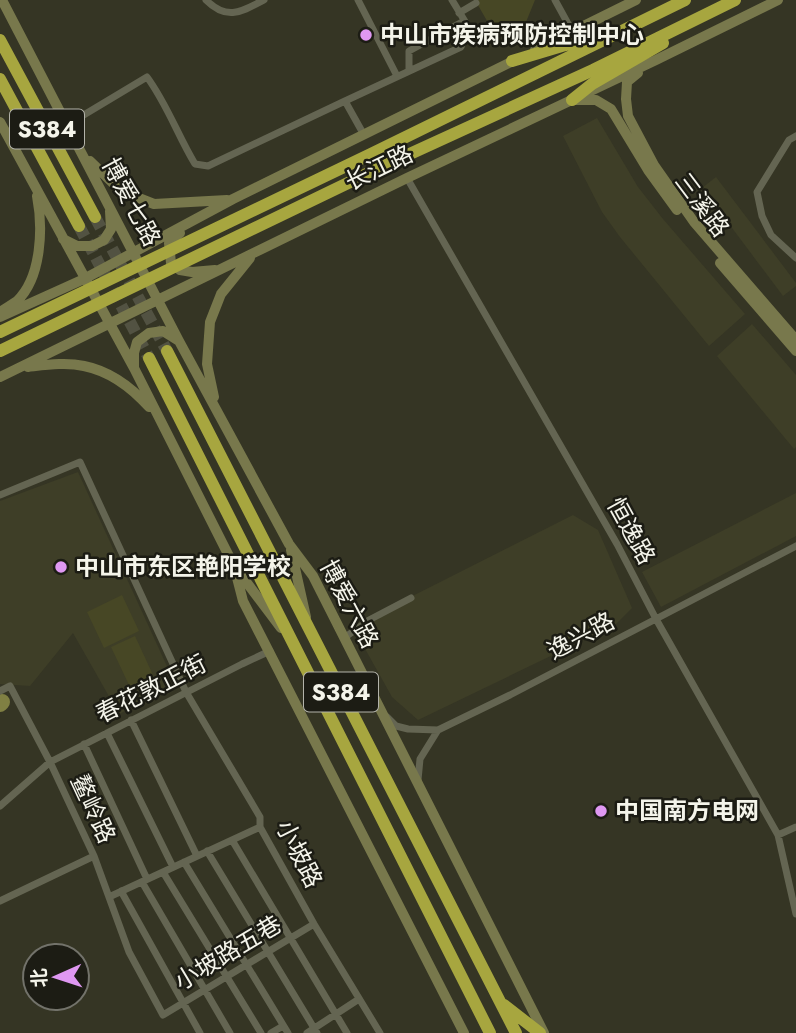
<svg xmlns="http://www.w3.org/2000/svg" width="796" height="1033" font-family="Jost,'Noto Sans SC',sans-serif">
	<rect width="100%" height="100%" fill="#353524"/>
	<path fill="#3e3e27" d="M597,118L638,187L663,219L745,314L709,346L620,237L602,212L563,136Z
		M716,177L796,283V286L783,296L702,188Z
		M752,324L796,375V447L794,449L717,356Z
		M78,472L176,686L119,714L73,633L30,686L0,684V501Z
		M796,493V536L661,607L642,572Z
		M573,515L598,530L632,608L615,625L418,720L392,697L364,647L361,622Z"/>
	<path fill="#474725" d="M475,0H535L526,22L494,33Z
		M122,595L139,631L104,648L87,612Z
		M135,636L153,675L130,687L111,647Z"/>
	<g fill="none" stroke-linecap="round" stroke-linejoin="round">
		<path stroke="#808043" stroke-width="16" d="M0,704L2,702"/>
		<path stroke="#525242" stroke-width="12" stroke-dasharray="12 6" stroke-linecap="butt" d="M95,217L167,351
			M79,226L149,358"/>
		<path stroke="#646552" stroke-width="7" d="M206,0C227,21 241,12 264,0
			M358,0L397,76
			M555,0L572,31
			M459,13L476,3
			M409,70V51L464,21
			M345,101L461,47L469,28L452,0
			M67,125L147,77C167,104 178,136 195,164L208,166L345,101L364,135
			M796,136L789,140L757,192L762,216L771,235L796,258
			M407,178L617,544L656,619L778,835L796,914
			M0,495L80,462L186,692L260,817V827L314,924L380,1033
			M344,638L369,620L411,598
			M0,691L10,686L50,762L94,856L129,952L163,1015L314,924
			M387,717L396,726L408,729L438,730L510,695L796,546
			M131,720L197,856
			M107,733L173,867
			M84,744L147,879
			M418,780L420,759L438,730
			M0,806L50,762L242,664L270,651
			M778,835L796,827
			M232,840L347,1033
			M207,851L317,1033
			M184,862L288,1033
			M163,872L261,1033
			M142,882L230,1033
			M121,891L200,1033
			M109,897L260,827
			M0,901L94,856
			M271,1033L283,1026
			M307,1033L359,999"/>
		<path stroke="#78784c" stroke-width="10" d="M2,0L179,341L289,544L313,576L544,1033
			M535,50L636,0
			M638,73L627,82L626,99L628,116L654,165L694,222L796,340
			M575,100H596L611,109L648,170L677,210
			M0,122L134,368L234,566L243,601L464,1033
			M90,161L121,191L154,204L227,200
			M180,233L169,243L171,263L180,270L192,272L215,270
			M63,239L77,246H92L104,240L111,229L110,211
			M720,263L796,351
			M3,310C8,307 13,304 17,301C42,277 43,227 37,196
			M0,317L84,279L233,199L517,59
			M28,367C46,365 66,362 84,366C109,371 132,388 149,407
			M134,368V353L137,342L149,333L163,331L179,341
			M0,377L407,178L656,60L778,0
			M214,397L207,364L210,322L221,294L250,258
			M291,550L306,617
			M238,571L281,628"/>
		<path stroke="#a7a63f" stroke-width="12" d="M0,40L95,217
			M512,61L562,46L603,36
			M0,79L79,226
			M572,100L592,84L663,43
			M0,332L371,154L685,0
			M0,351L377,169L593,70L735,0
			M167,351L516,1033
			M149,358L490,1033
			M504,1005L540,1033"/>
	</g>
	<g fill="#df98f2" stroke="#1c1c14" stroke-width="2.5">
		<circle cx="366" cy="35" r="7"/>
		<circle cx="61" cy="567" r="7"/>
		<circle cx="601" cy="811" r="7"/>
	</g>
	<g text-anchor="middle" stroke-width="5" stroke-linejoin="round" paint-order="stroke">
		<g fill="#1c1c14" stroke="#b3b3aa" stroke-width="2">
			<rect x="10" y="109.5" width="74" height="39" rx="5"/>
			<rect x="304" y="672.5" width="74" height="39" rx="5"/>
		</g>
		<g font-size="23" font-weight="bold" fill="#f4f4ea">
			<text x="47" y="137">S384</text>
			<text x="341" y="700">S384</text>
		</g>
		<g font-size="24" font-weight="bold" fill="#f4f4ea" stroke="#1c1c14" text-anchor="start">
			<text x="380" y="43">中山市疾病预防控制中心</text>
			<text x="75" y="575">中山市东区艳阳学校</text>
			<text x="615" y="819">中国南方电网</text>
		</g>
		<g font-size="24" fill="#f4f4ea" stroke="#1c1c14">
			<text transform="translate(379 168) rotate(-26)" y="8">长江路</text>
			<text transform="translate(131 202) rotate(62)" y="8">博爱七路</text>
			<text transform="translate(702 205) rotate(53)" y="8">三溪路</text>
			<text transform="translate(631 531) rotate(61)" y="8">恒逸路</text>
			<text transform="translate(349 604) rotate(62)" y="8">博爱六路</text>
			<text transform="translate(581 636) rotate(-28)" y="8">逸兴路</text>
			<text transform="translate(151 689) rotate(-27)" y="8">春花敦正街</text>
			<text transform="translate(93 809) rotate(65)" y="8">鳌岭路</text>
			<text transform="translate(299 854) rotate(63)" y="8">小坡路</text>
			<text transform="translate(228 953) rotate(-31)" y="8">小坡路五巷</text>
		</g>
	</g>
	<g transform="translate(56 977) rotate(267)"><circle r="33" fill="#1c1c14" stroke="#72726a" stroke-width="2"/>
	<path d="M0-5L12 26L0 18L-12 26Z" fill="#df98f2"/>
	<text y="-10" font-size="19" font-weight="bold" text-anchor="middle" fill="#f4f4ea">北</text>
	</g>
</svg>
